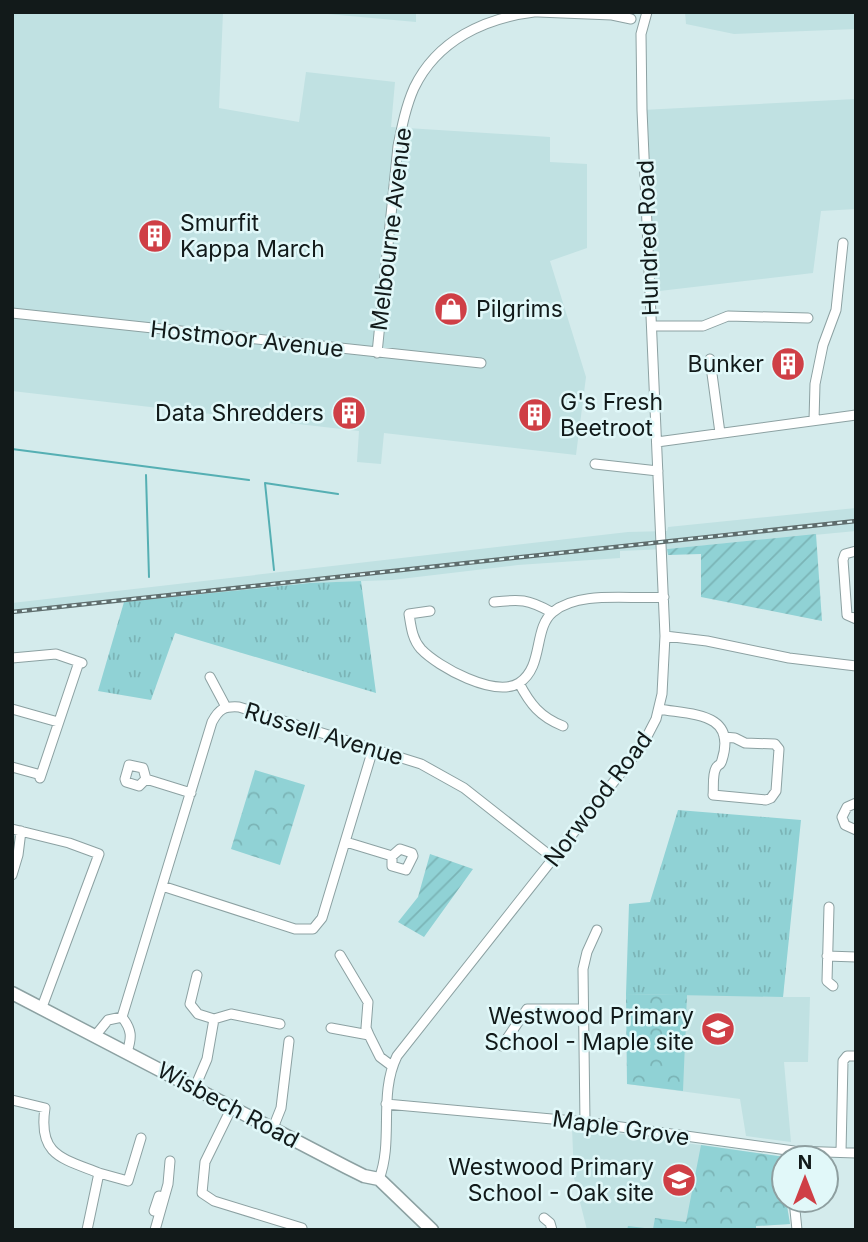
<svg xmlns="http://www.w3.org/2000/svg" width="868" height="1242" font-family="Inter,sans-serif">
	<defs>
		<pattern id="grass-tufts" width="24" height="20" patternUnits="userSpaceOnUse" patternTransform="scale(1.75)"><rect width="24" height="20" fill="#90d2d5"/><path d="M3 7l-1-3M5 7V3M7 7l1-3M15 17l-1-3M17 17v-4M19 17l1-3" fill="none" stroke="#7bb4b6"/></pattern>
		<pattern id="park-crowns" width="20" height="18" patternUnits="userSpaceOnUse" patternTransform="scale(1.75)"><rect width="20" height="18" fill="#90d2d5"/><path d="M2 6a3 3 0 1 1 6 0M12 15a3 3 0 1 1 6 0" fill="none" stroke="#7bb4b6"/></pattern>
		<pattern id="garden-furrows" width="10" height="10" patternUnits="userSpaceOnUse" patternTransform="scale(1.75)"><rect width="10" height="10" fill="#90d2d5"/><path d="M-1 1l2-2M0 10L10 0M9 11l2-2" fill="none" stroke="#7bb4b6"/></pattern>
	</defs>
	<rect width="100%" height="100%" fill="#d4ebec"/>
	<path fill="#c0e1e2" d="M12,12H223L219,108L299,122L306,72L395,82L391,127L550,137V162L587,164V248L550,261L586,377L576,455L384,433L381,464L357,462L359,431L12,391Z
		M306,12H416V22Z
		M685,12H856V29L734,34L686,24Z
		M856,99V209L821,211L813,273L651,292L642,110Z
		M856,508V531L667,549L620,551V558L518,565L392,580L310,583L12,614V603L628,532L667,531L668,527Z
		M628,934L785,974L783,997H810L808,1062H784L791,1142L746,1136L740,1099L627,1084Z
		M572,1127L785,1157L784,1200H786L790,1224L756,1226V1230H587L574,1178Z"/>
	<path fill="url(#grass-tufts)" d="M361,581L376,693L175,633L151,700L98,691L124,602L310,583Z
		M678,810L801,820L783,997L626,994L629,904L650,902Z"/>
	<path fill="url(#park-crowns)" d="M255,770L305,785L280,865L231,849Z
		M626,994L687,995L683,1091L627,1084Z
		M701,1145L785,1157L784,1200H786L790,1224L756,1226V1230H627L628,1226L653,1229L655,1218L686,1222Z"/>
	<path fill="url(#garden-furrows)" d="M816,534L822,621L701,597V554L668,555L667,549Z
		M430,854L473,869L424,937L398,922L418,897Z"/>
	<g fill="none" stroke-linecap="round" stroke-linejoin="round">
		<path stroke="#55afb3" stroke-width="2" d="M12,449L249,480
			M146,475L149,577
			M274,570L265,483L338,494"/>
		<g stroke="#8ca1a2" stroke-width="11">
			<path id="minor" d="M538,12L612,15L631,19
				M12,313L481,363
				M652,326H703L728,316L808,318
				M377,353L398,146C402,126 406,106 414,88C437,40 485,18 534,12
				M710,359L720,433
				M814,420L815,384L823,345L836,310L843,243
				M657,442L856,415
				M595,464L658,471
				M856,551L845,554L843,560L847,615L856,619
				M494,602C520,599 528,599 551,612
				M430,611L409,614C411,626 412,639 421,649C438,667 495,698 519,683C544,667 533,628 553,612C579,590 631,600 664,597
				M665,636L707,641L789,658L856,666
				M12,658L56,654L82,663
				M210,677L226,707
				M519,683C530,704 540,717 563,726
				M12,709L58,722
				M659,709C692,715 737,712 722,760C720,767 720,762 716,768C712,775 714,788 713,795L766,800L771,798L776,791L779,749L775,744L745,743L735,738L724,737
				M12,767L41,775
				M40,778L79,662
				M146,779L139,786L126,782L125,779L129,765L143,768L146,779L191,793
				M856,803L847,807L842,817L845,825L856,830
				M12,829L69,843L99,854L42,1007
				M346,842L392,856L400,849L412,853L413,856L406,870L392,866V856
				M12,875L18,855L21,831
				M162,886L295,929H313L322,918L373,749
				M829,907L827,981L833,986
				M340,955L368,1002L366,1028L369,1035
				M827,956L856,957
				M197,975L190,1004L198,1014L214,1019L231,1014L280,1024
				M122,1017L212,722C219,709 224,706 239,707L421,764L464,788L553,858
				M331,1028L369,1035L380,1057L392,1066
				M95,1036L108,1020L122,1017C132,1030 132,1037 127,1052
				M502,1046L527,1009H583
				M195,1087L207,1059L214,1019
				M12,1100L45,1108C38,1155 61,1158 99,1173L87,1230
				M386,1104L585,1122L794,1151L856,1153
				M232,1107L205,1162L202,1193L214,1201L302,1228
				M585,1122L583,969L587,952L597,930
				M273,1128L281,1108L289,1041
				M841,1152L843,1061L847,1056H856
				M99,1173L128,1181L141,1138
				M379,1179C394,1140 378,1095 397,1056L642,746L656,719L662,694L665,636L642,110L641,34L647,12
				M794,1200L797,1230
				M154,1211L159,1196
				M544,1218L550,1223L552,1230
				M155,1230L168,1184L170,1161"/>
		</g>
		<g stroke="#8ca1a2" stroke-width="15">
			<path id="major" d="M12,993L346,1167L364,1176L379,1179L432,1230"/>
		</g>
		<use href="#minor" stroke="#fff" stroke-width="9"/>
		<use href="#major" stroke="#fff" stroke-width="12"/>
		<g stroke="#5f6d6d" stroke-width="4.5">
			<path id="rail" d="M12,612L856,521"/>
		</g>
		<use href="#rail" stroke="#e1f8f9" stroke-width="2" stroke-dasharray="5" stroke-linecap="butt"/>
	</g>
	<defs>
		<g id="building-disc" transform="scale(1.75)"><circle r="9.5" fill="#cf3f46" stroke="#e1f8f9"/><path d="M-4-6H4V6H1V3H-1V6H-4ZM-2.5-4.3h1.7v1.8h-1.7ZM.8-4.3h1.7v1.8H.8ZM-2.5-1h1.7V.8h-1.7ZM.8-1h1.7V.8H.8Z" fill="#fff"/></g>
		<g id="shop-disc" transform="scale(1.75)"><circle r="9.5" fill="#cf3f46" stroke="#e1f8f9"/><path d="M-5-2.5h2.3a2.7 3.5 0 0 1 5.4 0H5L5.5 6h-11ZM-1.5-2.5h3a1.5 2.3 0 0 0-3 0Z" fill="#fff"/></g>
		<g id="school-disc" transform="scale(1.75)"><circle r="9.5" fill="#cf3f46" stroke="#e1f8f9"/><path d="M0-5L7-2L0 1L-7-2ZM-4 1L0 2.5L4 1V4Q0 6-4 4Z" fill="#fff"/></g>
	</defs>
	<g fill-rule="evenodd">
		<use href="#building-disc" x="155" y="236"/>
		<use href="#shop-disc" x="451" y="309"/>
		<use href="#building-disc" x="788" y="364"/>
		<use href="#building-disc" x="349" y="413"/>
		<use href="#building-disc" x="535" y="415"/>
		<use href="#school-disc" x="718" y="1029"/>
		<use href="#school-disc" x="679" y="1180"/>
	</g>
	<g text-anchor="middle" stroke-width="5" stroke-linejoin="round" paint-order="stroke">
		<g font-size="23" fill="#121a1a" stroke="#e1f8f9" text-anchor="end">
			<text x="180" y="231" text-anchor="start">Smurfit<tspan x="180" dy="26">Kappa March</tspan></text>
			<text x="476" y="317" text-anchor="start">Pilgrims</text>
			<text x="764" y="372">Bunker</text>
			<text x="560" y="410" text-anchor="start">G's Fresh<tspan x="560" dy="26">Beetroot</tspan></text>
			<text x="324" y="421">Data Shredders</text>
			<text x="694" y="1024">Westwood Primary<tspan x="694" dy="26">School - Maple site</tspan></text>
			<text x="654" y="1175">Westwood Primary<tspan x="654" dy="26">School - Oak site</tspan></text>
		</g>
		<g font-size="23" fill="#121a1a" stroke="#e1f8f9">
			<text transform="translate(391 229) rotate(-83)" y="8">Melbourne Avenue</text>
			<text transform="translate(648 238) rotate(-92)" y="8">Hundred Road</text>
			<text transform="translate(247 339) rotate(6)" y="8">Hostmoor Avenue</text>
			<text transform="translate(324 734) rotate(17)" y="8">Russell Avenue</text>
			<text transform="translate(598 799) rotate(-53)" y="8">Norwood Road</text>
			<text transform="translate(228 1105) rotate(28)" y="8">Wisbech Road</text>
			<text transform="translate(621 1128) rotate(8)" y="8">Maple Grove</text>
		</g>
	</g>
	<rect width="868" height="1242" fill="none" stroke="#121a1a" stroke-width="28"/>
	<g transform="translate(805 1179)"><circle r="33" fill="#e1f8f9" stroke="#8e9fa0" stroke-width="2"/>
	<path d="M0-5L12 26L0 18L-12 26Z" fill="#cf3f46"/>
	<text y="-10" font-size="19" font-weight="bold" text-anchor="middle" fill="#121a1a">N</text>
	</g>
</svg>
